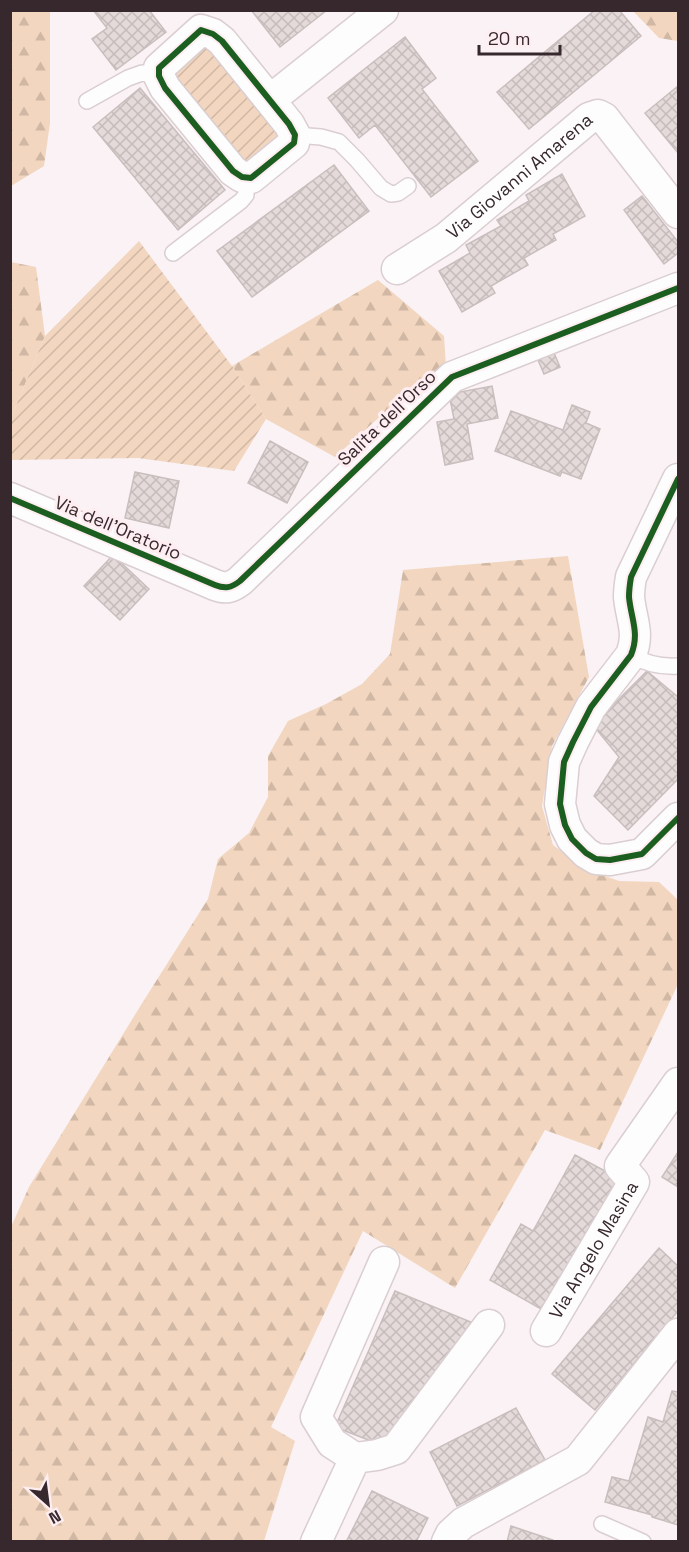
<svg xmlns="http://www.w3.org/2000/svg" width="689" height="1552" font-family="'Space Grotesk',sans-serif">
	<defs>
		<pattern id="forest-firs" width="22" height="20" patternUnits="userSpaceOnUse" patternTransform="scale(1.5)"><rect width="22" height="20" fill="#f2d6bf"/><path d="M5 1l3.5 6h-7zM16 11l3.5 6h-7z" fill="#d0b8a4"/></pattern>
		<pattern id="garden-furrows" width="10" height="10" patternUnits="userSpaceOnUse" patternTransform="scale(1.5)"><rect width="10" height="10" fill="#f2d6bf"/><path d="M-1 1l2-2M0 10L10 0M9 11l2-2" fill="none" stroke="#d0b8a4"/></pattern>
		<pattern id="building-cross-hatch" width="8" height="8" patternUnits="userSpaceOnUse" patternTransform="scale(1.5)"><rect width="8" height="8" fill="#e5dada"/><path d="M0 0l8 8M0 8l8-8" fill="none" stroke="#c5bbbb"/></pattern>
	</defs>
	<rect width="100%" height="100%" fill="#faf2f4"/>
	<path fill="url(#forest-firs)" d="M11,10L50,11V123L44,166L11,186Z
		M633,11H678V41L659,38Z
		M11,262L36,267L45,336L11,418Z
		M378,280L444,336L446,367L394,404L335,457L266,419L232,366Z
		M568,556L589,677L552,746L542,806L553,845L583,868L619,881L659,882L678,900V984L600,1150L545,1130L455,1288L363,1231L271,1427L295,1441L264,1541L11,1542V1227L29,1187L141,1005L208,899L218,859L249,833L268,797V756L288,721L326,704L362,684L390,654L403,570Z"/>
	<path fill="url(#garden-furrows)" d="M200,45L217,54L279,133V145L251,166L238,158L181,87L175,71Z
		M139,241L232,366L266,419L234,471L138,458L11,460V418L45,336Z"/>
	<path fill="url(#building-cross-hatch)" stroke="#c9bebe" stroke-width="1.5" d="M93,10H149L166,32L116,70L92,39L107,28Z
		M251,10H327L280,47Z
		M595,10H619L641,36L529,129L497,92Z
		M405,37L436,78L422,89L478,161L431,197L375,125L359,138L328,98Z
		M678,86V153L645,113Z
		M140,88L225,190L178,230L93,127Z
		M334,165L369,211L252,297L217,251Z
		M562,174L585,216L553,234L556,240L524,258L528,265L491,286L495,293L462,312L439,271L470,253L466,245L501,226L497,220L529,201L526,195Z
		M642,196L678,242V253L664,264L624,210Z
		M551,346L560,367L544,374L535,353Z
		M492,386L498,418L467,424L473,459L445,465L437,422L454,419L449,394Z
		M572,405L590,412L586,423L600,429L581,479L562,472L560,476L495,451L511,411L563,430Z
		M270,441L308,462L287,503L248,483Z
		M135,472L179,481L169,528L125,518Z
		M113,555L149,589L120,620L84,586Z
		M647,671L678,697V779L628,830L594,796L619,757L593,725Z
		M678,1152V1187L662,1177Z
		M575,1155L622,1180L548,1313L490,1280L521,1224L533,1231Z
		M659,1248L678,1266V1311L595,1410L552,1374Z
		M395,1291L471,1322L433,1387L425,1384L384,1446L335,1427Z
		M672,1391L678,1392V1525L652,1517V1515L605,1502L612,1477L629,1481L648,1417L663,1422Z
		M516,1408L545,1460L457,1506L430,1452Z
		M372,1491L428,1518L416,1542H346Z
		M511,1526L553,1540V1542H507Z"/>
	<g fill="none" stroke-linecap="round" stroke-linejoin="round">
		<g stroke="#daced1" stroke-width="18">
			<path id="lane" d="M87,101L128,78L142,73L159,76
				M295,135L321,137L339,142L357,160L381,188L391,194L398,193L408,186
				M173,253L241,201L246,195V178
				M631,655C646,664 661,667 678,666
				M602,1524L643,1542"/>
		</g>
		<g stroke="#daced1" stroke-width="33">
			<g id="street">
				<path d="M201,30L213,34L222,41L289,124L295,135L294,143L251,178L242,177L233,171L165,88L159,76V68Z"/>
				<path d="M270,100L383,10"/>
				<path id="s1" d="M397,269L446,238L589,118L598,115L604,118L678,213"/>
				<path d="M678,479L631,577C630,583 629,590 629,597C631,619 640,633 631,655L591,707L573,742L564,762L560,804L565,825L572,839L586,853L596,859L610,860L642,854L678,818"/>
				<path d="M10,498L215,585C225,589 231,588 240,581L452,377L678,288"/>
				<path id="s2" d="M546,1331L634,1182L620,1166L678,1083"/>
				<path d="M355,1458L332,1443L316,1417L384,1262"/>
				<path d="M316,1542L355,1458L377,1455L396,1449L489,1325"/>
				<path d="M447,1542L451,1534L463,1523L578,1460L678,1334"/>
			</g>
		</g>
		<use href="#lane" stroke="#fefdfd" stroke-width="15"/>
		<use href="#street" stroke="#fefdfd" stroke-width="30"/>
		<g stroke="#feeef2" stroke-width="10">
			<path id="cycleway" d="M201,30L213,34L222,41L289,124L295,135L294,143L251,178L242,177L233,171L165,88L159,76V68Z
				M678,479L631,577C630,583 629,590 629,597C631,619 640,633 631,655L591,707L573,742L564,762L560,804L565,825L572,839L586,853L596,859L610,860L642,854L678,818
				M10,498L215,585C225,589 231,588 240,581L452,377L678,288"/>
		</g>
		<use href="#cycleway" stroke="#1b5e20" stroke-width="6"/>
	</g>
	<g text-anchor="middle" stroke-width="6" stroke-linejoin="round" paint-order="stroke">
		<g font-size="18" fill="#36282c" stroke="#feeef2">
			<text dy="6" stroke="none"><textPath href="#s1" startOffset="154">Via Giovanni Amarena</textPath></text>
			<text transform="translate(387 418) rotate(-44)" y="6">Salita dell'Orso</text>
			<text transform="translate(118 528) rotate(23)" y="6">Via dell'Oratorio</text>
			<text dy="6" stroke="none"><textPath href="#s2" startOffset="94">Via Angelo Masina</textPath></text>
		</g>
	</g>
	<rect width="689" height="1552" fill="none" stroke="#36282c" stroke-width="24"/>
	<g transform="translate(48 1504) rotate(152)" stroke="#feeef2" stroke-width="4.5" paint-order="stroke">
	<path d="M0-4.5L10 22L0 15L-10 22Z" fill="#36282c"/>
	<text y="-9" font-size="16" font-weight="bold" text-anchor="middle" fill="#36282c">N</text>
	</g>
	<path d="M479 45v9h81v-9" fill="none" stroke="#36282c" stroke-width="3"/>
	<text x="488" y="45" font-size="18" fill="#36282c" stroke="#feeef2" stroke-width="4.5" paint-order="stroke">20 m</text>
</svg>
